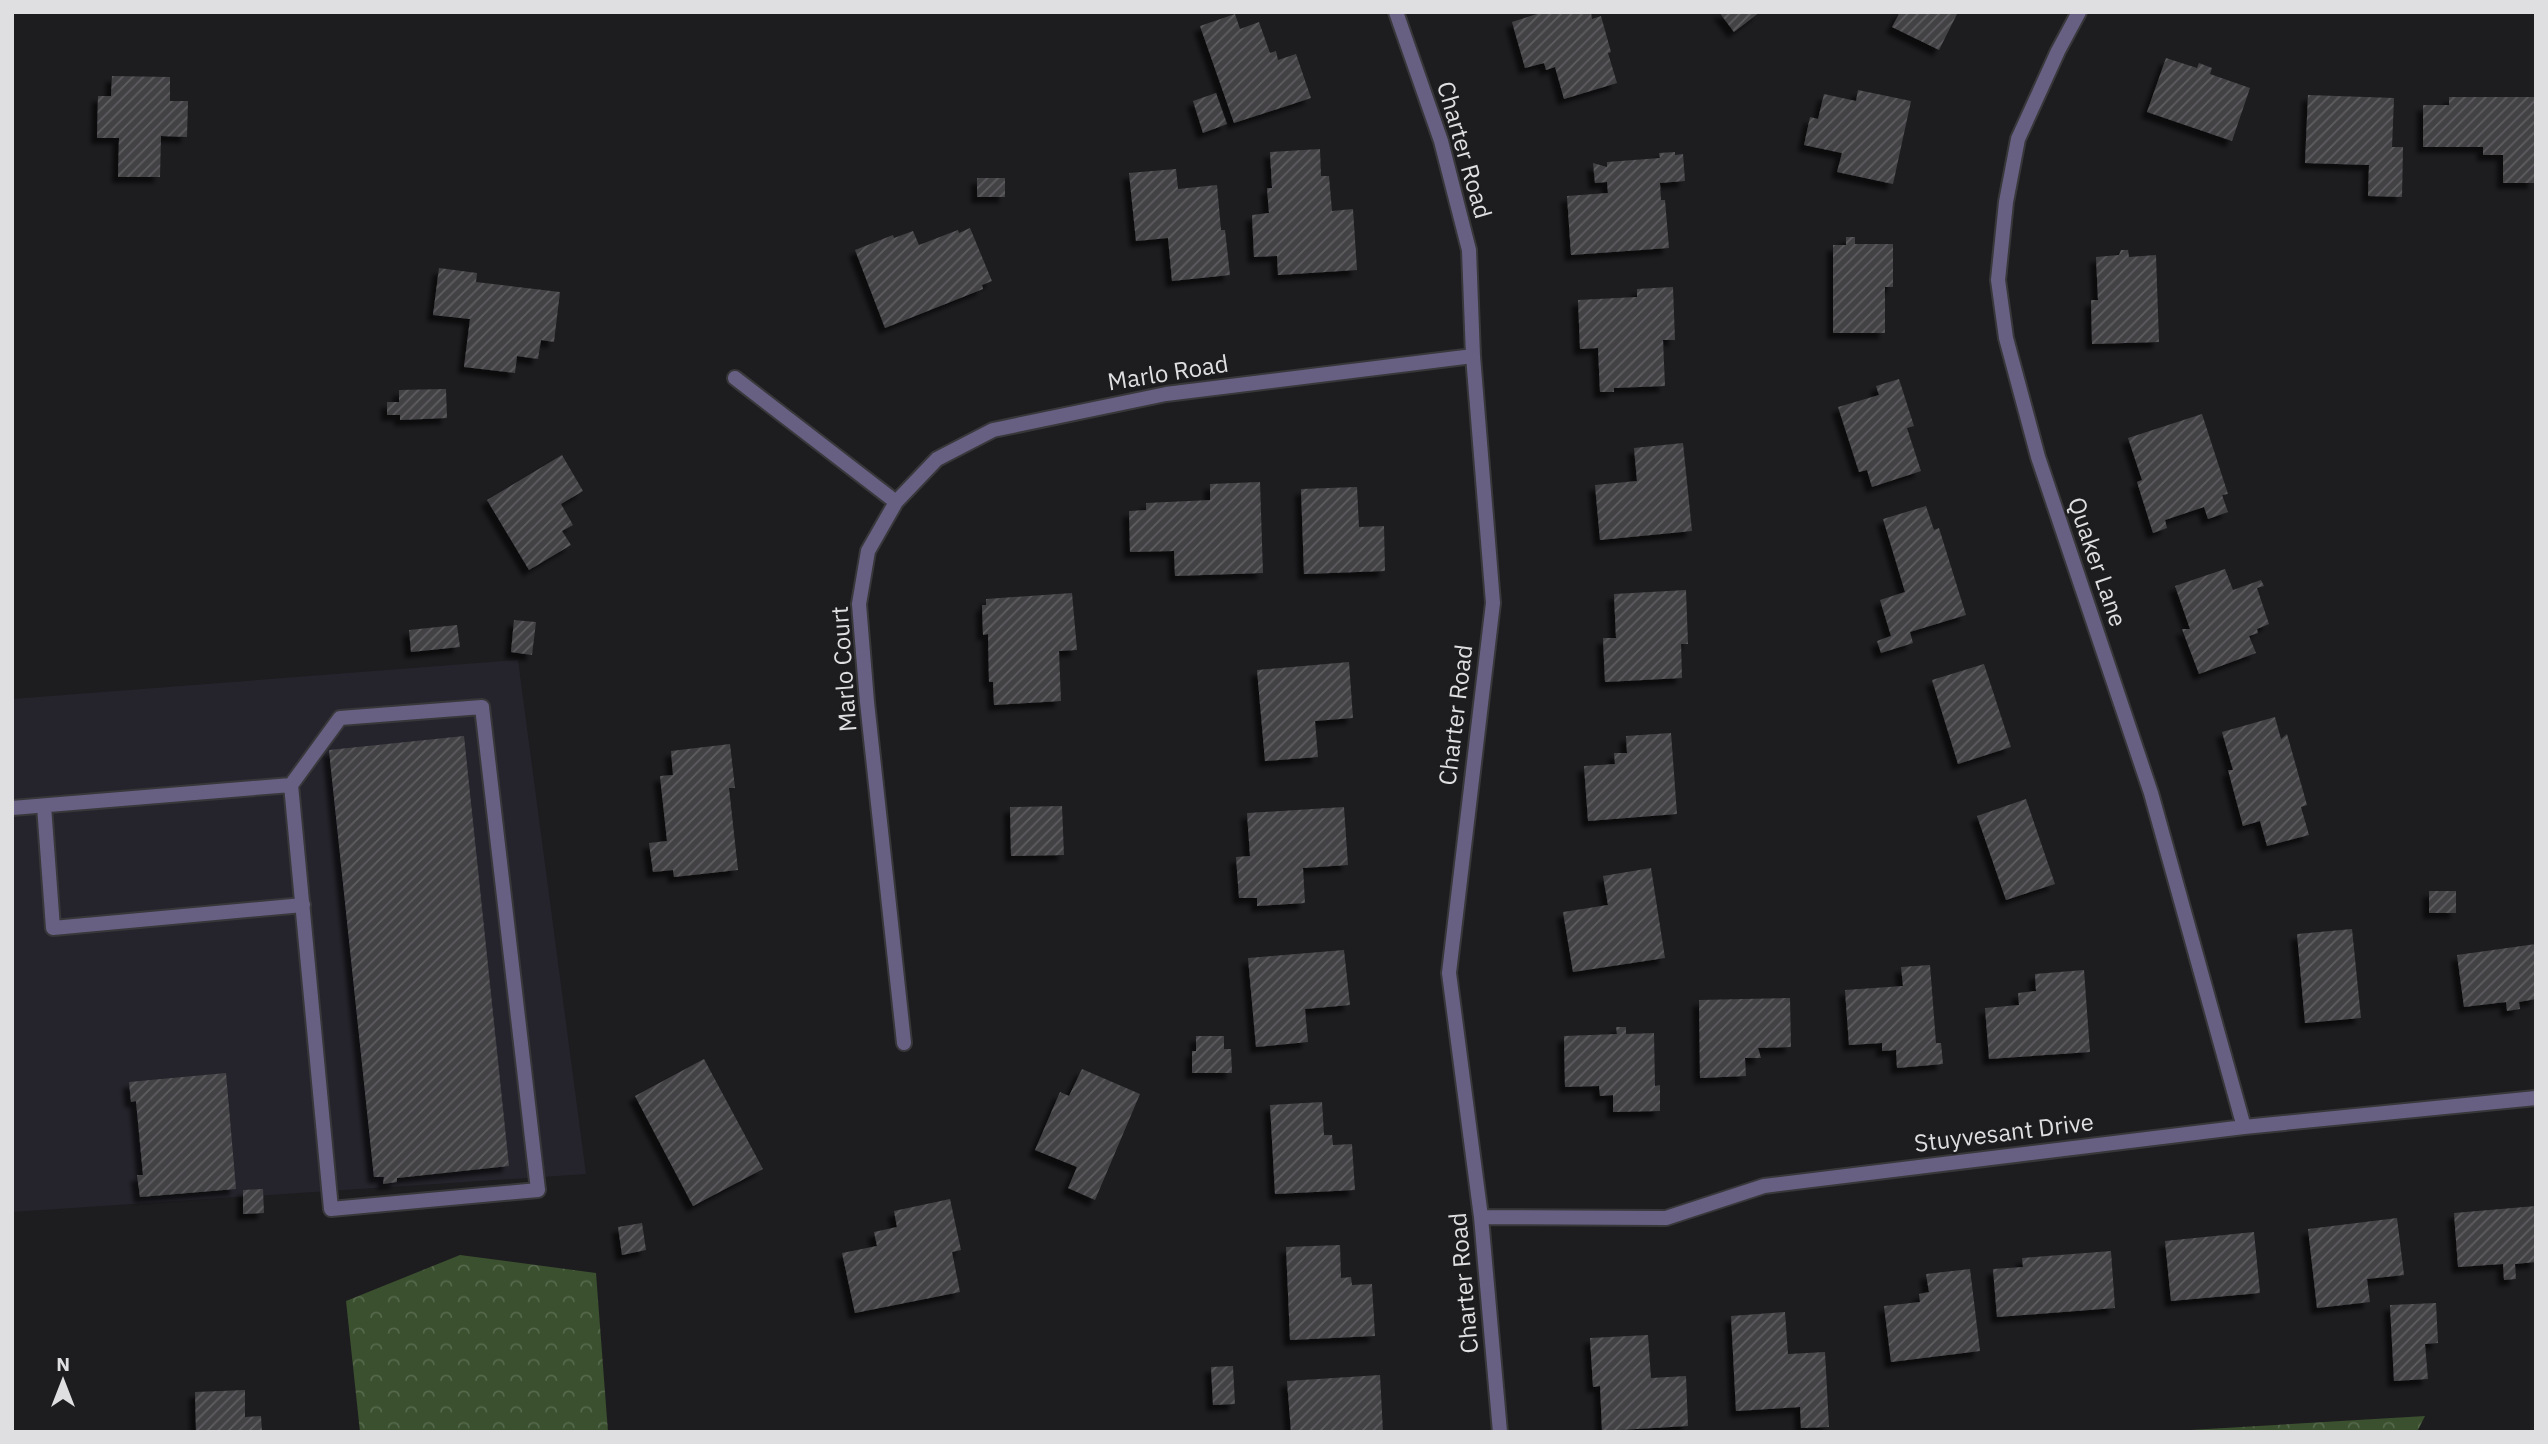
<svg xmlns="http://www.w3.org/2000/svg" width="2548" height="1444" font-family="'IBM Plex Sans',sans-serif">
	<defs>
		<pattern id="forest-crowns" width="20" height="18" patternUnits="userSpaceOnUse" patternTransform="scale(1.75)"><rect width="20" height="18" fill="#3a502e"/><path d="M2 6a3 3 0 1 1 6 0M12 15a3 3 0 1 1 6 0" fill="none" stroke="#56694c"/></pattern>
		<pattern id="building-hatch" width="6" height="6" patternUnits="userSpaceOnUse" patternTransform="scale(1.75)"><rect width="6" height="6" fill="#434245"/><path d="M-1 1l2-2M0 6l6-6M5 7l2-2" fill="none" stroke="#5e5d60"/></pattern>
		<filter id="shadow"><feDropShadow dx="-6" dy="6" stdDeviation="2" flood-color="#0009"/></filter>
	</defs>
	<rect width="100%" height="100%" fill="#1d1c1f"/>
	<path fill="#25242c" d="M518,660L586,1174L12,1212V699Z"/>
	<path fill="url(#forest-crowns)" d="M460,1255L596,1273L608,1432H360L346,1301Z
		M2425,1416L2417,1432H2156Z"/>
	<path fill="url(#building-hatch)" filter="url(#shadow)" d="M1543,12H1591L1592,19L1601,16L1611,52L1608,53L1617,83L1564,99L1555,67L1546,70L1544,63L1525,68L1512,22Z
		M1719,12H1760L1734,32Z
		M1900,12H1958L1939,50L1892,27Z
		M1235,14L1240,29L1259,22L1270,53L1276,51L1278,60L1296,54L1311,98L1234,123L1200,26Z
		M2166,58L2197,68L2199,63L2212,68L2210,74L2250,88L2232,141L2147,112Z
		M112,76L170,77V101H188L187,137L161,136L160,177H118L119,138H97L98,96H111Z
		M1858,90L1911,101L1893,184L1837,172L1842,153L1804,145L1810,117L1818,119L1824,94L1856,101Z
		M1216,93L1227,124L1203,133L1193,101Z
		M2308,95L2394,98L2392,147H2403L2402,197L2368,196L2369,165L2305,163Z
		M2449,97H2536L2534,183H2503V155H2483V147H2423V105H2449Z
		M1320,149L1321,176H1329L1332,211L1353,209L1357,270L1278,275L1277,256L1254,257L1252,215L1269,213L1267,188H1272L1270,152Z
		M1675,152V155L1683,154L1685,181L1660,183L1661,200H1665L1669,248L1571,255L1567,196L1608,193L1607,182L1595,183L1593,163L1607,167V162L1660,158L1659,153Z
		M1176,169L1178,189L1217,185L1221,230H1225L1230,275L1172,281L1168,238L1136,241L1129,173Z
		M977,178H1005V197H977Z
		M970,228L992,281L982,285L983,289L885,328L855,250L893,235L894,238L913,231L919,245L958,230L959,233Z
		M1846,237H1855V244H1893V287H1885V333H1833V245H1846Z
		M2121,250H2128L2129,257L2156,255L2159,342L2092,344L2091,300H2098L2096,257L2119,255Z
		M439,268L477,273L476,282L560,292L554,342L541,340L538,359L517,356L515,373L464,367L470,319L433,315Z
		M1673,287L1675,340H1663L1665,386L1614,388V392H1600L1598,348L1580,349L1578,300L1637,297V289Z
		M1899,379L1914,426L1907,428L1921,471L1872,487L1867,470L1859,472L1838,407L1879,395L1876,386Z
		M446,389L447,418L400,420V415H387V402H399V390Z
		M2202,414L2228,494L2222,495L2228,512L2208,519L2204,507L2165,520L2167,528L2153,533L2137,482L2142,480L2128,438Z
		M1683,443L1692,531L1600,540L1595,485L1637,481L1634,448Z
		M562,455L583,491L561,504L573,525L562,531L571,545L529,570L487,500Z
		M1260,482L1263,573L1175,576L1174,551L1130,552L1129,511L1146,510V503L1210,500V484Z
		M1357,487L1359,527L1384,526L1385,571L1304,574L1301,489Z
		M1926,506L1934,530L1939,528L1966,615L1910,632L1913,643L1881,653L1877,641L1891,636L1880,600L1905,592L1883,519Z
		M2225,569L2233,590L2261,580L2264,586L2257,588L2269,624L2257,629L2258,633L2249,636L2256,653L2199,674L2182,629H2190L2175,586Z
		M1686,590L1688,644H1681L1682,678L1605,682L1603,638H1616L1614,594Z
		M1072,593L1077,650L1059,651L1061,701L994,705L993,682H989L988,634L983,635L982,605H986V599Z
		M514,620L536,622L532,655L511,652Z
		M457,625L460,647L411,652L409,630Z
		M1349,662L1353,718L1315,721L1318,757L1265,761L1257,670Z
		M1984,664L2011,747L1958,764L1932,680Z
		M2275,717L2281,739L2287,734L2307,805L2301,807L2309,835L2267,846L2260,821L2243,826L2228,770H2233L2222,732Z
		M1671,733L1677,814L1588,821L1584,766L1615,764L1614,753H1627L1626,736Z
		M464,736L509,1166L397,1178V1182L383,1184L384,1177H374L329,750Z
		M730,744L735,788H729L738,870L674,877L673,870L653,872L649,843L667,841L660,776L673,775L671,751Z
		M2026,799L2055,884L2006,900L1977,816Z
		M1062,806L1064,855L1011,856L1010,807Z
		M1344,807L1348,865L1303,868L1305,903L1257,906V898H1239L1236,857L1250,856L1247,813Z
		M1651,868L1665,958L1573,972L1563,912L1608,905L1603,876Z
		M2429,891H2456V913H2429Z
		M2352,929L2361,1018L2305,1023L2297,934Z
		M2536,944V999L2519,1002L2520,1009L2507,1011L2506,1002L2464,1007L2457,955Z
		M1344,950L1350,1005L1305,1009L1308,1042L1256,1047L1248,958Z
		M1930,965L1936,1043H1941L1943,1064L1897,1068L1896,1050L1882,1051V1043L1849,1045L1845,990L1903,986L1901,967Z
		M2084,970L2090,1052L1989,1059L1985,1008L2019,1005L2018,993L2036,991L2035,974Z
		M1790,998L1791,1047L1758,1048L1761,1058H1745L1746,1076L1700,1078L1699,1000Z
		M1616,1027H1626V1034L1654,1033L1655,1086L1660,1085V1111L1613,1112V1095L1600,1096L1599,1086L1565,1087L1564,1036L1617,1034Z
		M1196,1036H1224V1049H1231L1232,1073H1192V1051H1196Z
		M704,1059L763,1169L693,1206L635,1096Z
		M1082,1069L1140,1094L1095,1200L1068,1188L1077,1167L1035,1150L1060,1092L1069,1096Z
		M226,1073L236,1189L140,1197L137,1175H143L136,1101L131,1102L129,1082Z
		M1322,1102L1324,1135H1332L1333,1145L1352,1144L1355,1190L1275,1194L1270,1105Z
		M263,1189L264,1213L243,1214V1190Z
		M950,1199L961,1250L952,1252L960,1292L855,1313L842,1253L877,1246L874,1232L897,1227L894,1211Z
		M2536,1206V1262L2515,1264L2516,1279L2504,1280L2503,1264L2458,1267L2454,1213Z
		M2397,1218L2404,1275L2367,1279L2370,1302L2317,1308L2308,1229Z
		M642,1223L646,1250L622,1255L618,1227Z
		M2254,1232L2260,1293L2171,1301L2165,1241Z
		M1340,1245L1341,1278L1351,1277L1352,1285L1372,1284L1375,1336L1290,1340L1286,1247Z
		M2111,1251L2115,1308L1997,1317L1993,1269L2023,1267L2022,1258Z
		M1970,1269L1980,1351L1891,1362L1884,1306L1920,1302L1919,1294L1929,1292L1926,1274Z
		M2436,1303L2438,1343L2425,1344L2428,1379L2394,1381L2390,1305Z
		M1785,1312L1788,1354L1825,1352L1829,1427L1801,1428L1800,1407L1736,1411L1731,1316Z
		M1648,1335L1651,1378L1686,1376L1688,1426L1602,1431L1600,1386L1593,1387L1590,1338Z
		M1233,1366L1235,1404L1213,1405L1211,1367Z
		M1380,1375L1383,1432H1291L1287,1381Z
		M245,1390V1417L261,1416L262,1432H196L195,1392Z"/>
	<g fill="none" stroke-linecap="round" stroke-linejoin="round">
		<g stroke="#38373a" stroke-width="18">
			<path id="lane" d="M44,806L53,928L303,905
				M12,808L291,785L331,1209L538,1190L482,707L340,718L291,785"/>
		</g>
		<g stroke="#38373a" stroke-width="18">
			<path id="street" d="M1396,12L1441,141L1469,250L1473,356L1493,603L1449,973L1481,1217L1500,1432
				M2079,12L2058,51L2018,139L2006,202L1998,280L2006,338L2038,457L2151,793L2244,1127
				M735,378L896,502
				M904,1043L867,702L859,604L868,551L896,502L937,459L993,430L1166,394L1473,356
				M1481,1217L1666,1218L1764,1186L2244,1127L2536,1098"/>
		</g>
		<use href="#lane" stroke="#676083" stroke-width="14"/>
		<use href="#street" stroke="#676083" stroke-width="14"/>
	</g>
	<g text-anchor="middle" stroke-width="5" stroke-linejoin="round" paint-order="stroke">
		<g font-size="24" fill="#dfdee0" stroke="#1d1c1f">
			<text transform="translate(1464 150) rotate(74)" y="8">Charter Road</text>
			<text transform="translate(1168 373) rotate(-9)" y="8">Marlo Road</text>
			<text transform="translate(2097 562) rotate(71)" y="8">Quaker Lane</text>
			<text transform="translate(844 669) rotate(-94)" y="8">Marlo Court</text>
			<text transform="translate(1456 715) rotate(-83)" y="8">Charter Road</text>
			<text transform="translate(2004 1133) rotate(-7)" y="8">Stuyvesant Drive</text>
			<text transform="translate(1464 1283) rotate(-95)" y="8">Charter Road</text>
		</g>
	</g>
	<rect width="2548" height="1444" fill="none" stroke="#dfdee0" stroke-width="28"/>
	<g transform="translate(63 1381)" stroke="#1d1c1f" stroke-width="5" paint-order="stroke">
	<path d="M0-5L12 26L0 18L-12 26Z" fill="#dfdee0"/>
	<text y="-10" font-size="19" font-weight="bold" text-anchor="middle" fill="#dfdee0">N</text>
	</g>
</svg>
